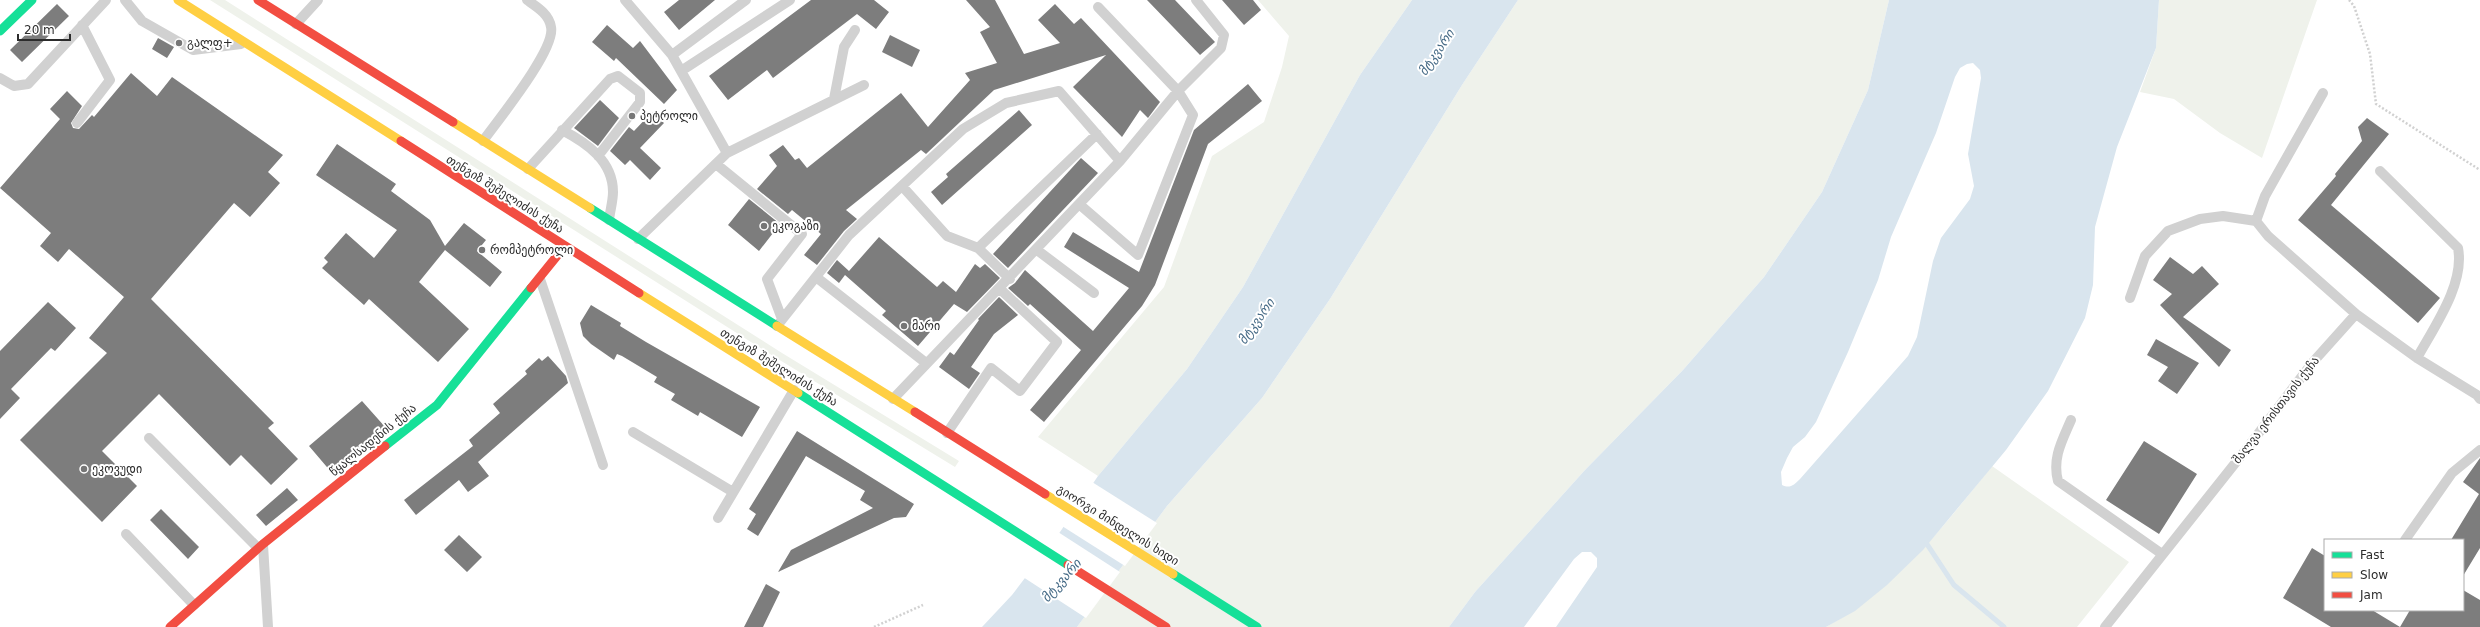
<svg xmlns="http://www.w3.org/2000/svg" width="2480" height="627" font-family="'DejaVu Sans','Noto Sans Georgian',sans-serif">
	<rect width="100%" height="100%" fill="#fff"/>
	<path fill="#eff2eb" d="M210,0H225L782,353L959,461L955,467L778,359Z
		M1258,0H1412L1360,75L1243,287L1187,369L1098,476L1038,437L1164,287L1212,156L1264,122L1282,67L1289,36Z
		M1518,0H1889L1868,90L1822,192L1764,277L1683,370L1585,470L1475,592L1449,627H1077L1167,506L1262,398L1330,299L1462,85Z
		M2159,0H2317L2262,158L2220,133L2174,99L2140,92L2156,48Z
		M1992,466L2129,562L2077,627H1826C1895,589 1943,527 1992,466Z"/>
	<path fill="#d9e5ee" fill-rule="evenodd" d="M1412,0H1518L1462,85L1330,299L1262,398L1167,506L1077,627H982L1012,595L1060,532L1098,476L1187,369L1243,287L1360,75Z
		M1889,0H2159L2156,48L2117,147L2095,227L2093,285L2085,318L2048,391L2006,450L1923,550L1887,585L1855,611L1826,627H1556L1597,567V558L1591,552H1582L1574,559L1524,627H1449L1475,592L1585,470L1683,370L1764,277L1822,192L1868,90ZM1973,63L1980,70L1981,78L1968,154L1974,186L1970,199L1941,238L1933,261L1917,337L1908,356L1800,479C1794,485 1790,489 1782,485L1781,472L1787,458L1793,447L1805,437L1816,422L1848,352L1878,280L1891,237L1936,133L1955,77L1960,68L1967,64Z"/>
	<path fill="#fff" d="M1092,482L1157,523L1125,566L1062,526Z
		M1058,532L1120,572L1086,618L1023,577Z"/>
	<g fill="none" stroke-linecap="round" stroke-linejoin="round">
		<path stroke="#d9e5ee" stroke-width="5" d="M1927,544L1954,585L2004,627"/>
	</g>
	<path fill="#7d7d7d" d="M679,0H715L679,30L664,12Z
		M811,0H874L889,12L876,29L857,14L773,78L767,70L728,100L709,76Z
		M966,0H995L1024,54L1060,43L1038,20L1055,4L1074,24L1081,18L1160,102L1148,118L1140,110L1122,137L1073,87L1106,55L994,90L926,154L921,150L846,210L857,219L844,231L817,265L804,255L821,234L792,210L788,214L757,189L777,166L769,155L783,145L795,160L799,158L807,168L901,93L928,127L970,80L965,73L997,63L980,32L990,27Z
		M1147,0H1175L1215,42L1200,55Z
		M1222,0H1253L1261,10L1244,25Z
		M57,4L69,16L22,62L10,50Z
		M607,25L633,48L640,41L677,90L664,104L616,58L614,61L592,42Z
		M890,35L920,50L912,67L882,52Z
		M158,38L174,47L167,58L152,49Z
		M131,73L157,96L172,77L283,155L268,172L280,183L250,217L234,203L151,299L274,423L268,428L298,459L271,485L241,455L230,466L159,394L102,451L137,486L102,522L20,440L107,353L89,338L124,297L69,249L58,262L40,246L51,233L0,188L60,119L50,109L67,91L82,106L71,123L73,128L79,129L92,115L94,117Z
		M1248,84L1262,101L1208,144L1155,285L1142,306L1044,422L1030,410L1081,350L1030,304L1028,306L1008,288L1015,283L1025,270L1093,331L1129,288L1064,247L1073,232L1139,272L1194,130Z
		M600,100L619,118L598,146L574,128Z
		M1019,110L1032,125L942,205L931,192L948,177L946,174Z
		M652,112L664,123L640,148L661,168L650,180L630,160L625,165L610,151L629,127L634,131Z
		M2367,118L2389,134L2331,205L2440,298L2418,323L2298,220L2336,176L2335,174L2362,141L2358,127Z
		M337,144L396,184L391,191L430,220L445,246L464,223L486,240L477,251L502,272L490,287L445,250L419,282L469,329L438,362L369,299L364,305L322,268L328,262L324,258L346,233L374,258L397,230L316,175Z
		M1081,158L1098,173L1008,268L993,254Z
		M749,199L780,224L759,251L728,225Z
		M879,237L937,287L943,281L956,292L975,264L980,268L985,264L1000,278L967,312L954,304L918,346L882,315L886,311L845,275L839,283L827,273L837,260L849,271Z
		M2170,257L2193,274L2202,266L2219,284L2183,317L2231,350L2219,367L2160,305L2172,294L2153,280Z
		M999,297L1018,315L994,334L971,367L980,373L969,389L939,367L950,352L954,355L979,320L978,319Z
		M48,302L76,328L55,351L51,348L11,389L20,398L0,419V351Z
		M591,305L621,323L620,326L646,342L760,407L742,437L700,412L698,416L671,400L675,394L654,382L657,377L622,356L617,354L614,360L591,344L583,336L580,323Z
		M2156,339L2199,363L2177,394L2158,381L2168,367L2147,355Z
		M548,356L566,376L568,383L478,462L489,476L468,492L459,480L416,515L404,500L473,446L469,440L500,413L493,404L527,374L525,371L539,358L542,361Z
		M362,401L386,428L332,473L309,446Z
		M797,431L914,504L906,517L894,518L778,572L791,550L873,508L860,500L865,491L806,456L758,536L747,529L756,514L749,509Z
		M2144,441L2197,474L2159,534L2106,500Z
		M2480,458V548L2463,576V540H2451L2479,494L2463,482Z
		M287,488L298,500L266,526L256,515Z
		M161,509L199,547L188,559L150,520Z
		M459,535L482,557L467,572L444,550Z
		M2312,548L2325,556V610H2372L2400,627L2410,610H2463V590L2480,600V627H2331L2283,598Z
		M766,584L780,592L763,627H744Z"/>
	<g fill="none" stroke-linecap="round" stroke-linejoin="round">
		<path stroke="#d1d1d1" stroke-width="2.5" stroke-dasharray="2 2" stroke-linecap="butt" d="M2349,0L2354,6L2370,54L2376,104L2480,170
			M874,627L923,605"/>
		<path stroke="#d1d1d1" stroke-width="10" d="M125,0L142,21L193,50L241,44
			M625,0L672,55L727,153L638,239
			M296,24L318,0
			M672,55L746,0
			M681,71L790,0
			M0,78L14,86L28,84L106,0
			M2323,93L2265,196L2256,221L2268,236L2356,314L2417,358L2477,395L2480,399
			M834,99L844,47L855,30
			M77,123L110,80L82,25
			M562,130C587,143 613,161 613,192C613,201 610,211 609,220
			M483,141C498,120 556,49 551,27C549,14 537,7 527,0
			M727,153L864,85
			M716,164L802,234L767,279L782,319
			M528,169L610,79L618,76L640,93V102L598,156
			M2380,171L2458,248C2465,284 2434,327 2417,358
			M902,186L947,236L978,248L1010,279
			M1079,204L1138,255L1193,115L1178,91L1098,7
			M978,248L1097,134
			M1037,250L1094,293
			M816,277L926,363
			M540,279L603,465
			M2130,298L2145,256L2168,231L2200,219L2223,216L2256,221
			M777,326L849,235L963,129L1006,103L1059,91L1120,161
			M893,399L1120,161L1178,91L1221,48L1224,35L1196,0
			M2071,420C2062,441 2052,458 2058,481L2162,554
			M633,432L733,492
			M947,433L991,368L1020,391L1057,342L1000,289
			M149,438L258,548
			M718,518L794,390
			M126,534L194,605
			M2405,540L2452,473L2480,450
			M263,545L268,627
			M2105,627L2248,447L2313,362L2356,314"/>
		<path stroke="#16e098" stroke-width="9" d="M0,31L32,0
			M590,208L777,326
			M798,393L1068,565
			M385,446L437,405L531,288
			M1173,574L1257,627"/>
		<path stroke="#ffcf43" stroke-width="9" d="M178,0L401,141
			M453,122L590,208
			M639,293L798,393
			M777,326L915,412
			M1045,494L1173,574"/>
		<path stroke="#f24e42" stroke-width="9" d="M258,0L453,122
			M401,141L639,293
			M531,288L565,246
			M915,412L1045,494
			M1068,565L1166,627
			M170,627L263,544L385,446"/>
	</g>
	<g fill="#767676" stroke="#fff" stroke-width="1.5">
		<circle cx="179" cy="43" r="4"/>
		<circle cx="632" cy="116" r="4"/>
		<circle cx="764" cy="226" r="4"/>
		<circle cx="482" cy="250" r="4"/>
		<circle cx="904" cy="326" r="4"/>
		<circle cx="84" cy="469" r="4"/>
	</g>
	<g text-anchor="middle" stroke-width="4" stroke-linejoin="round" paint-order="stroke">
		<g font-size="12" fill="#2c2c2c" stroke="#fff" text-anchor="start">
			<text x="187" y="47">გალფ+</text>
			<text x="640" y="120">პეტროლი</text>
			<text x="772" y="230">ეკოგაზი</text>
			<text x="490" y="254">რომპეტროლი</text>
			<text x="912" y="330">მარი</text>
			<text x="92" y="473">ეკოვუდი</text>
		</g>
		<g font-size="12" fill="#2c2c2c" stroke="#fff">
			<text transform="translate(505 194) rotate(32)" y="4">თენგიზ შეშელიძის ქუჩა</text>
			<text transform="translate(779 367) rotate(32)" y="4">თენგიზ შეშელიძის ქუჩა</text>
			<text transform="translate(2276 410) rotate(-52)" y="4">შალვა ერისთავის ქუჩა</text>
			<text transform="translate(373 440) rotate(-39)" y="4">წყალსადენის ქუჩა</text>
			<text transform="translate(1118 525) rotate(32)" y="4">გიორგი მინდელის ხიდი</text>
		</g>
		<g font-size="13" font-style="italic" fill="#446985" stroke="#fff">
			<text transform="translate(1436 52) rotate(-56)" y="5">მტკვარი</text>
			<text transform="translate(1256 321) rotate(-55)" y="5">მტკვარი</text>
			<text transform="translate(1061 580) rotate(-49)" y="5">მტკვარი</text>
		</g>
	</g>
	<rect x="2324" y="539" width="140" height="72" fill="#ffffff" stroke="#ababab"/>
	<rect x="2332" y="552" width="20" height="6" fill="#16e098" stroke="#ababab"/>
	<text x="2360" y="559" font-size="12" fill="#2c2c2c">Fast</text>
	<rect x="2332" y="572" width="20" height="6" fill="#ffcf43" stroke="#ababab"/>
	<text x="2360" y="579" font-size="12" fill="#2c2c2c">Slow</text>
	<rect x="2332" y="592" width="20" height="6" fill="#f24e42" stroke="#ababab"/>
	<text x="2360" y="599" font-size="12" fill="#2c2c2c">Jam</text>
	<path d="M18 34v6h52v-6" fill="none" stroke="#2c2c2c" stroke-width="2"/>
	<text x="24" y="34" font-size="12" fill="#2c2c2c" stroke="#ffffff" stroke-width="3" paint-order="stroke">20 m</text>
</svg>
